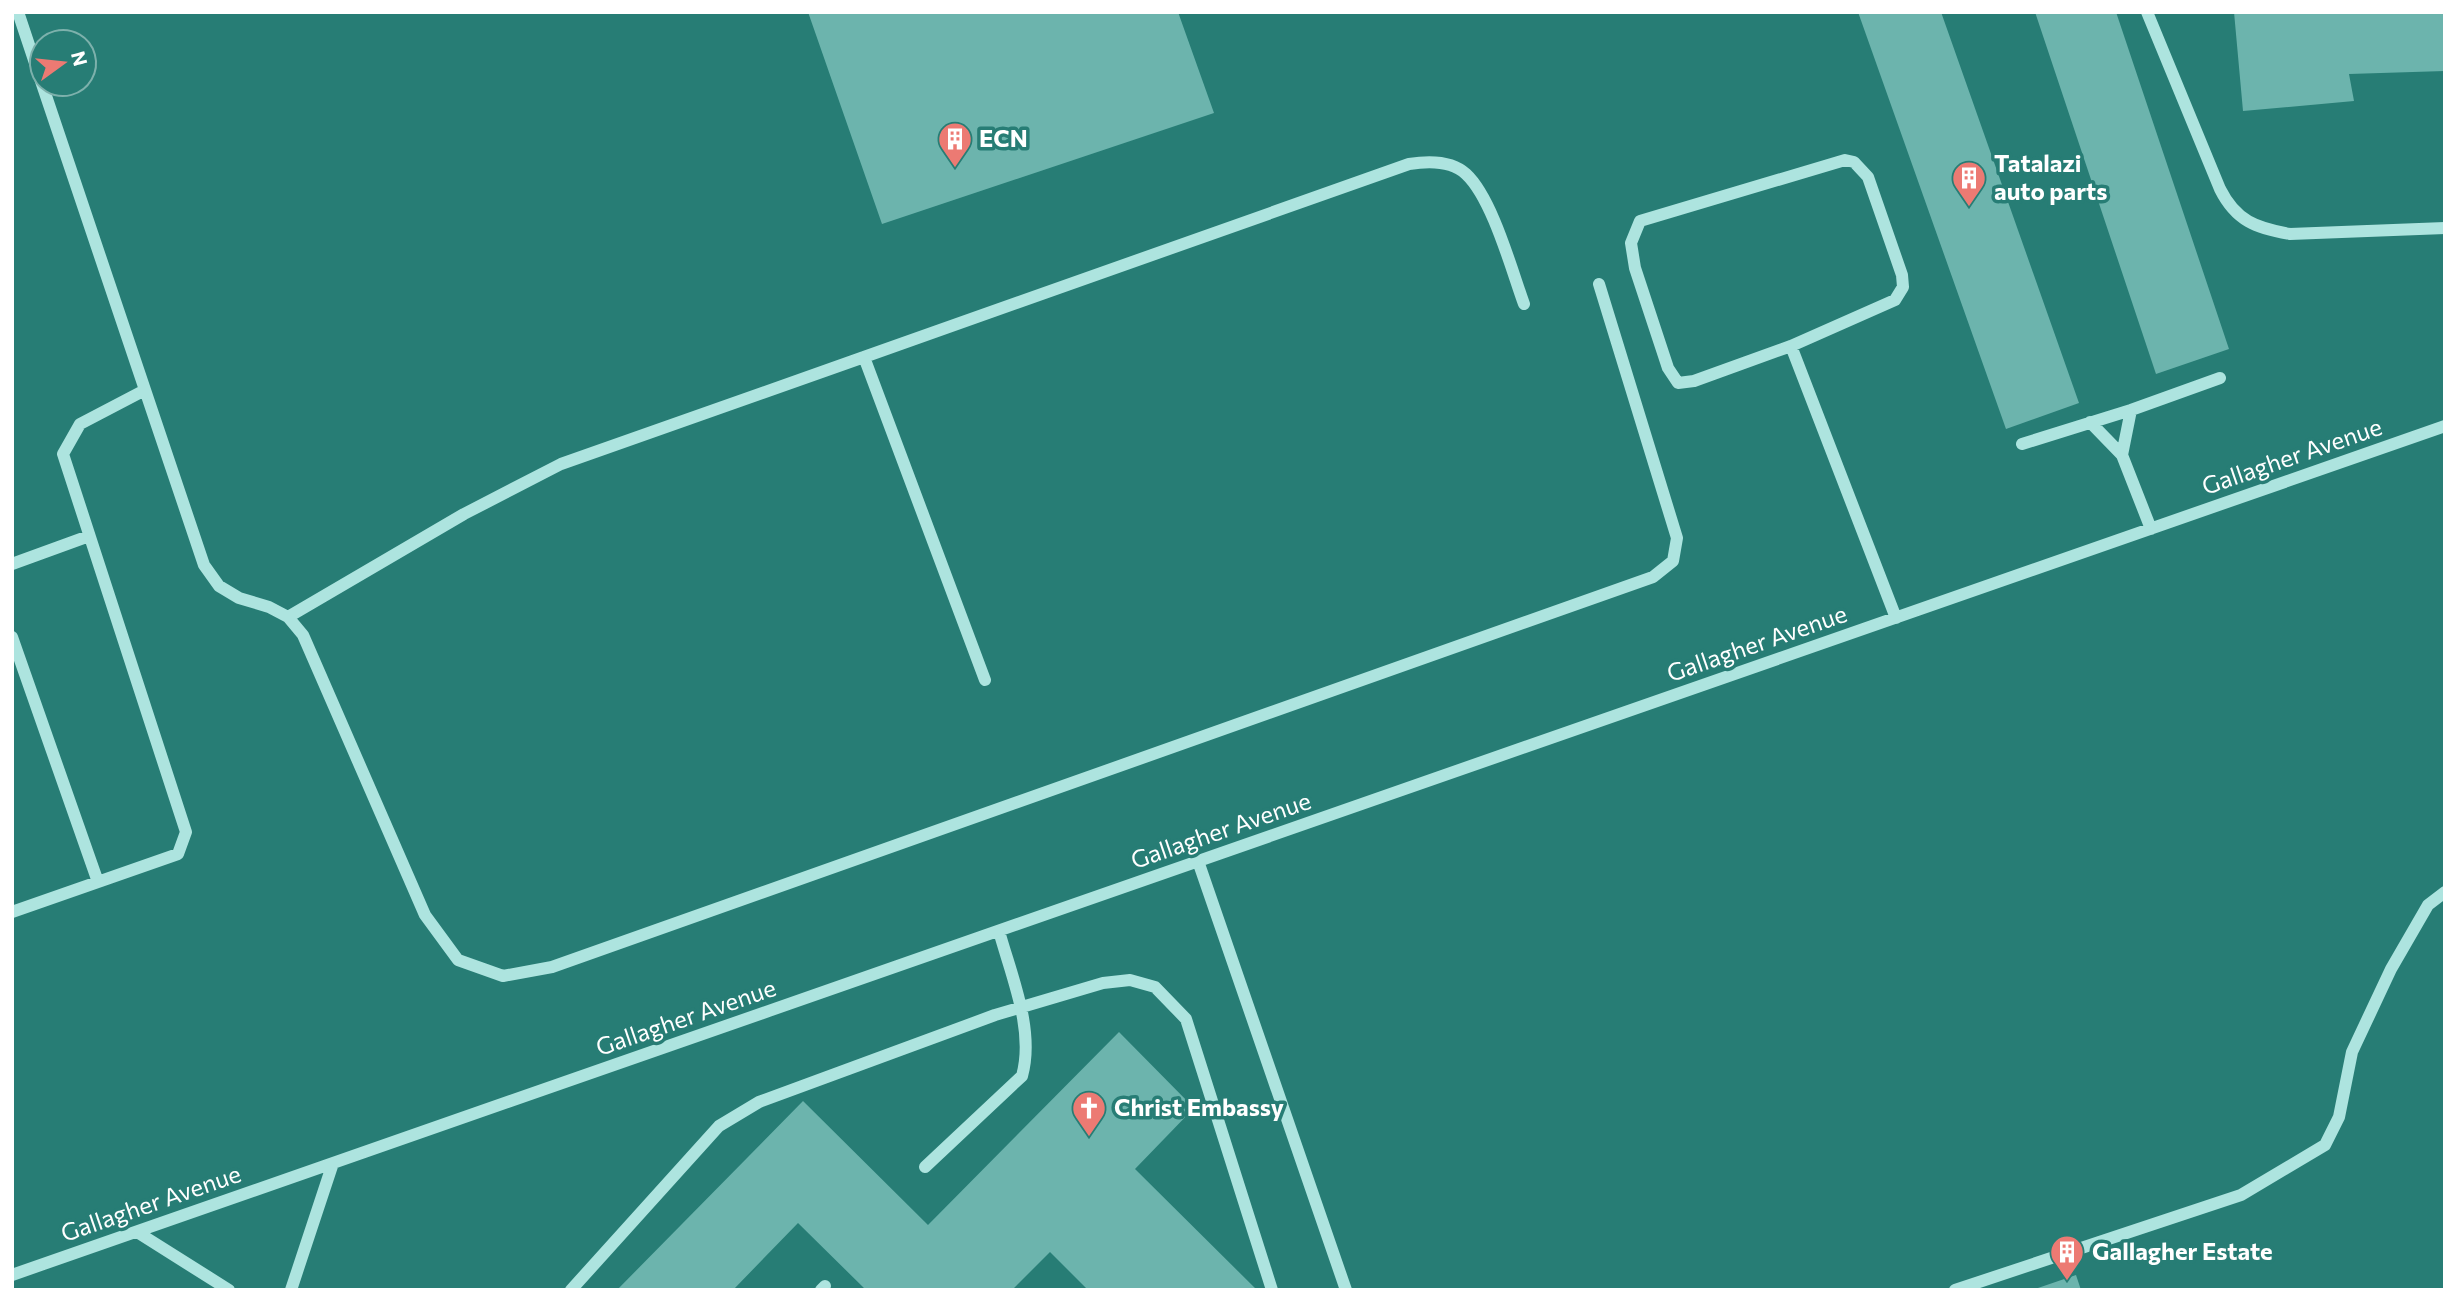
<svg xmlns="http://www.w3.org/2000/svg" width="2457" height="1302" font-family="Commissioner,sans-serif">
	<rect width="100%" height="100%" fill="#277d75"/>
	<path fill="#6cb4ad" d="M808,12H1178L1214,113L882,224Z
		M1858,12H1941L2079,403L2006,429Z
		M2035,12H2116L2229,349L2156,374Z
		M2234,12H2445V71L2349,74L2354,101L2243,111Z
		M1119,1032L1194,1108L1135,1169L1257,1290H1088L1050,1252L1012,1290H866L798,1223L733,1290H617L803,1101L928,1225Z
		M2076,1275L2081,1290H2035V1289Z"/>
	<g fill="none" stroke-linecap="round" stroke-linejoin="round">
		<path stroke="#ade4df" stroke-width="12" d="M18,12L42,84
			M2147,12L2220,189C2236,221 2256,228 2290,234L2445,228
			M42,84L204,565L219,586L239,598L269,607L288,617L303,635L425,915L458,960L503,976L552,967L1653,577L1673,561L1677,538L1599,284
			M1845,160L1854,162L1868,177L1902,275L1903,287L1895,300L1791,346L1694,381L1678,383L1668,368L1635,268L1631,243L1640,221Z
			M1791,346L1896,618
			M864,357L1409,164C1428,161 1451,160 1466,174C1492,198 1511,268 1524,304
			M2090,422L2122,455L2151,529
			M2022,444L2131,410L2220,378
			M2122,455L2131,410
			M12,564L89,536
			M288,617L464,514L561,464L864,357L985,680
			M12,637L98,882
			M1198,861L1346,1290
			M12,912L178,854L186,832L63,454L80,424L145,390
			M925,1167L1022,1076C1035,1030 1011,975 999,931
			M137,1232L229,1290
			M12,1275L2445,426
			M291,1290L333,1163
			M571,1290L719,1126L759,1102L995,1015L1103,983L1130,980L1155,987L1186,1019L1272,1290
			M821,1290L825,1286
			M1955,1290L2241,1195L2325,1145L2339,1117L2352,1052L2391,969L2428,905L2445,892"/>
	</g>
	<defs>
		<g id="building-pin" transform="scale(1.75)"><path d="M0 17L-7.5 6A9.5 9.5 0 1 1 7.5 6Z" fill="#ec7a73" stroke="#277d75"/><path d="M-4-6H4V6H1V3H-1V6H-4ZM-2.5-4.3h1.7v1.8h-1.7ZM.8-4.3h1.7v1.8H.8ZM-2.5-1h1.7V.8h-1.7ZM.8-1h1.7V.8H.8Z" fill="#fff"/></g>
		<g id="church-pin" transform="scale(1.75)"><path d="M0 17L-7.5 6A9.5 9.5 0 1 1 7.5 6Z" fill="#ec7a73" stroke="#277d75"/><path d="M-1.2-6h2.4v3.5h3.3v2.4h-3.3V6h-2.4V-.1h-3.3v-2.4h3.3Z" fill="#fff"/></g>
	</defs>
	<g fill-rule="evenodd">
		<use href="#building-pin" x="955" y="139"/>
		<use href="#building-pin" x="1969" y="178"/>
		<use href="#church-pin" x="1089" y="1108"/>
		<use href="#building-pin" x="2067" y="1252"/>
	</g>
	<g text-anchor="middle" stroke-width="7" stroke-linejoin="round" paint-order="stroke">
		<g font-size="24" font-weight="bold" fill="#fff" stroke="#277d75" text-anchor="start">
			<text x="979" y="147">ECN</text>
			<text x="1994" y="172">Tatalazi<tspan x="1994" dy="28">auto parts</tspan></text>
			<text x="1114" y="1116">Christ Embassy</text>
			<text x="2092" y="1260">Gallagher Estate</text>
		</g>
		<g font-size="24" fill="#fff" stroke="#277d75">
			<text transform="translate(2292 457) rotate(-19)" y="8">Gallagher Avenue</text>
			<text transform="translate(1757 644) rotate(-19)" y="8">Gallagher Avenue</text>
			<text transform="translate(1221 831) rotate(-19)" y="8">Gallagher Avenue</text>
			<text transform="translate(686 1018) rotate(-19)" y="8">Gallagher Avenue</text>
			<text transform="translate(151 1204) rotate(-19)" y="8">Gallagher Avenue</text>
		</g>
	</g>
	<rect width="2457" height="1302" fill="none" stroke="#ffffff" stroke-width="28"/>
	<g transform="translate(63 63) rotate(75)"><circle r="33" fill="#277d75" stroke="#7db1ac" stroke-width="2"/>
	<path d="M0-5L12 26L0 18L-12 26Z" fill="#ec7a73"/>
	<text y="-10" font-size="19" font-weight="bold" text-anchor="middle" fill="#ffffff">N</text>
	</g>
</svg>
